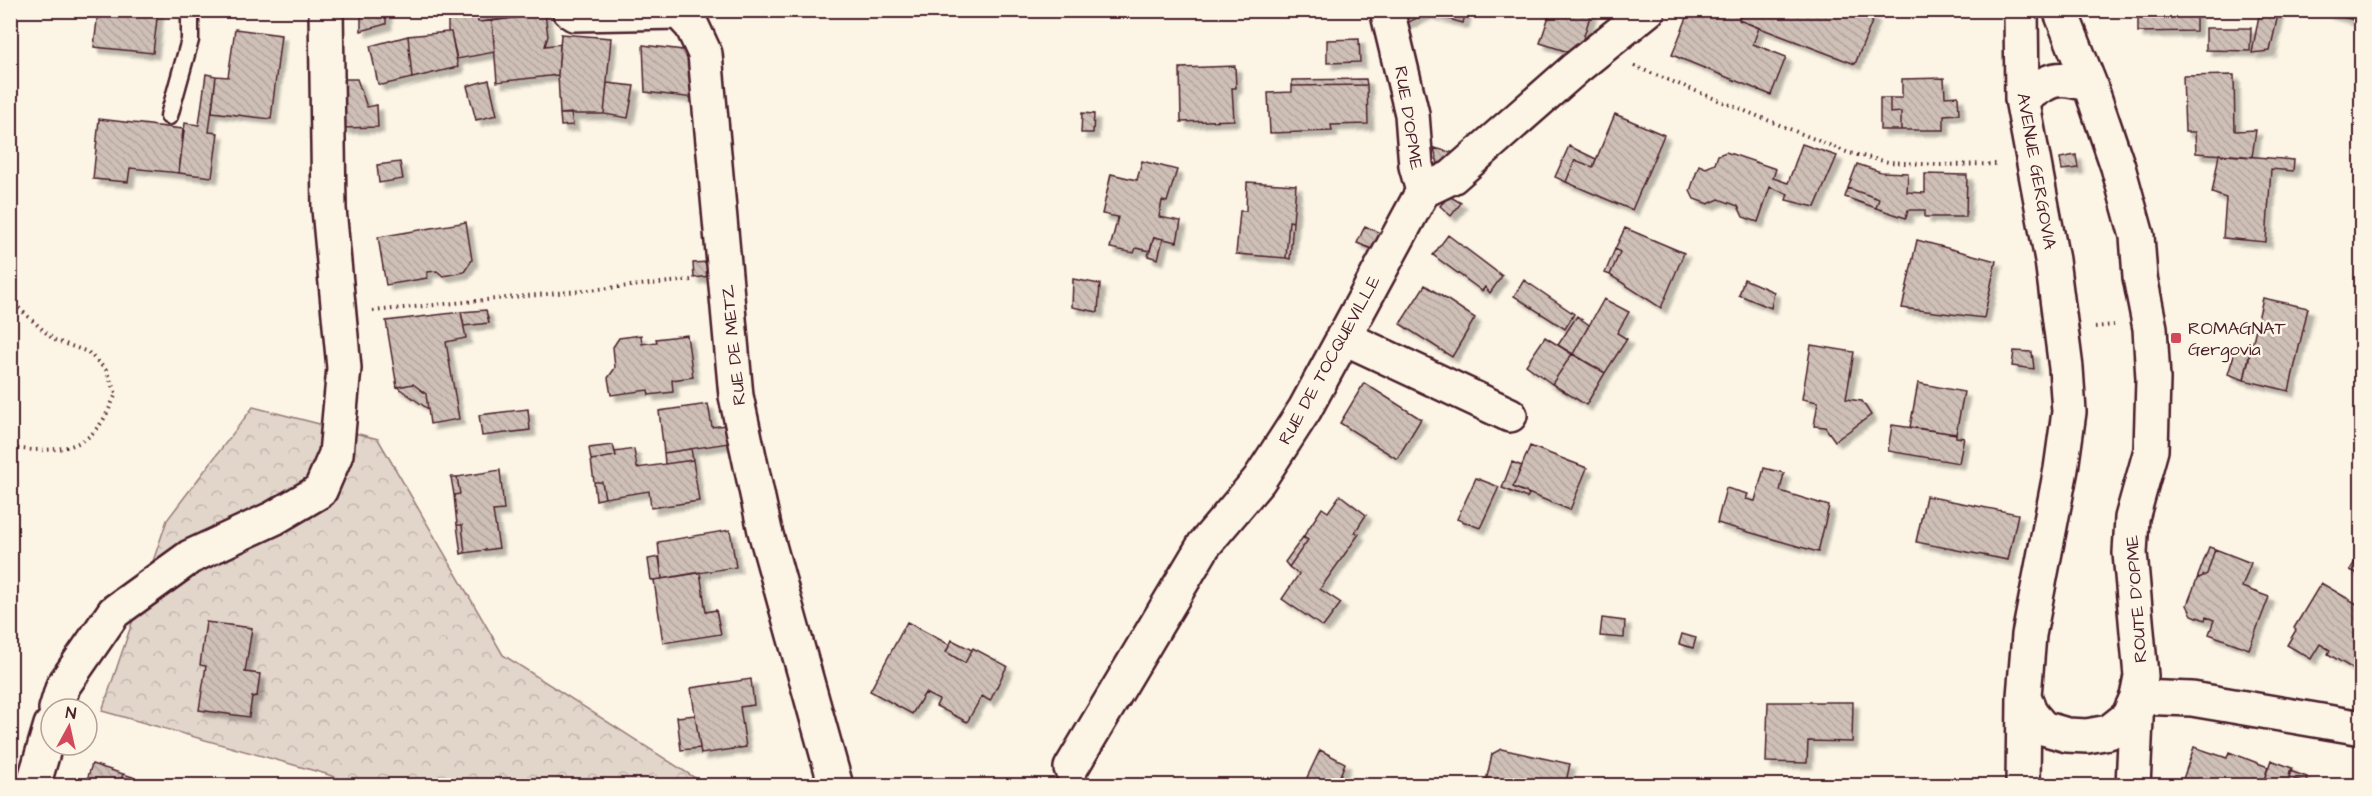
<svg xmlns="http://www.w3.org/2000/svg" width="2372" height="796" font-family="'Architects Daughter',sans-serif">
	<defs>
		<pattern id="forest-crowns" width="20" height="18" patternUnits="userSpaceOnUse" patternTransform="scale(1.5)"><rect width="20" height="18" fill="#e2d5ca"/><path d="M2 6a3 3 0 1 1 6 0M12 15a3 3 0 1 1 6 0" fill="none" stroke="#c3b6ae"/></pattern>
		<pattern id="building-back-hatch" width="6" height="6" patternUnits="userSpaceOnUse" patternTransform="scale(1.5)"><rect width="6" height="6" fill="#cfc0b7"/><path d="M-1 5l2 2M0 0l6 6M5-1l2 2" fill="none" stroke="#b3a59e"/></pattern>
		<filter id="shadow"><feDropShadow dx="5.5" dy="5.5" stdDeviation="1.5" flood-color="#0004"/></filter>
	</defs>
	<rect width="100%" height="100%" fill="#fcf5e5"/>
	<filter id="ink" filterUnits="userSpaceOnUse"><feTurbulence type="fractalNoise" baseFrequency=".0167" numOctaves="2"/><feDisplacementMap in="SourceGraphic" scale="12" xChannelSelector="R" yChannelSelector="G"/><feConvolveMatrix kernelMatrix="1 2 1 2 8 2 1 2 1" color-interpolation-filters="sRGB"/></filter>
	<g filter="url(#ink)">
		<path fill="url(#forest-crowns)" stroke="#967a7a" stroke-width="1.5" d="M253,407L378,439L503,655L706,785H356L326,774L102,711L167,520Z"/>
		<path fill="url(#building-back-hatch)" stroke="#4a1f2b" stroke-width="1.5" filter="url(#shadow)" d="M98,10H158L153,53L94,47Z
			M361,10H386V24L361,31Z
			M476,10L478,22L492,21L495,52L457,59L451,32H448V11Z
			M476,10H544L545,14L478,22Z
			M1402,10H1417L1427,13L1405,24Z
			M1417,10H1466L1463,23Z
			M1551,10H1592L1578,55L1540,43Z
			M1690,10H1743L1739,20L1759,28L1753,44L1786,57L1771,95L1672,55Z
			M1743,10H1858L1874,17L1855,64L1739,20Z
			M2138,10H2196V31L2138,32Z
			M2260,10H2279L2270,51L2252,53Z
			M2328,10H2362V22L2327,13Z
			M545,14L548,36L545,46L560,44L558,75L497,82L492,21Z
			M2206,28H2251L2250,51L2206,50Z
			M235,29L281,35L271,119L212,112L216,76L228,77Z
			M448,32H451L458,67L412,78L408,36Z
			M561,34L611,38L604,114H560L558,75Z
			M408,36L412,78L382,85L378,84L370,46Z
			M1359,39L1360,62L1327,63V40Z
			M643,45L691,51L694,98L645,92Z
			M1235,66L1236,88H1232L1234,120L1181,122L1180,68Z
			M206,74L216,76L209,132L218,133L212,177L179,173L185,123L199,125Z
			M2234,75L2235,131L2256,130L2252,157L2196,153L2195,132H2185L2183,76Z
			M1944,78L1945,97L1958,96L1959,114L1944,115V130H1901V112L1890,113V98H1902V79Z
			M341,79H357L367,107L377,105L378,127L343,128Z
			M1366,79L1367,85L1292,86V80Z
			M489,80L497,115L476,120L467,86Z
			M607,83L634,86L628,118L604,114Z
			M1367,85L1368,124L1331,125L1332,131L1270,133L1268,93L1292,92V86Z
			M1880,98H1890V113L1901,112V130H1880Z
			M571,113L573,125L561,126L560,114Z
			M1082,113L1094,114L1093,133H1081Z
			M1615,114L1664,135L1632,210L1566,182L1575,160L1593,167Z
			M99,119L183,129L179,173L130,168L128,182L93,179Z
			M1802,144L1837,156L1815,207L1786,200L1788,194L1770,187L1758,222L1743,217L1738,206L1719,199L1708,204L1694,199L1690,191L1699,165L1706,168L1715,164L1718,155L1726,152L1776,169L1773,178L1788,183Z
			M1569,146L1596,159L1593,167L1575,160L1566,182L1555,177Z
			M1434,148L1459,154L1444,166L1438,164Z
			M2219,154L2294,160L2293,171L2271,169L2266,242L2223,238L2226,198L2212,193Z
			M2076,155L2078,168L2062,170L2060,158Z
			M1142,161L1177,170L1167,202L1162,201L1159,217L1181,221L1177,242L1154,237L1150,251L1136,248L1134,253L1110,248L1118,217L1102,214L1111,174L1137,180Z
			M400,162L403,179L379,183L377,165Z
			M1857,164L1881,172L1908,173L1907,192L1925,193V174L1967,175L1966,217H1925V210H1908L1906,218L1876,208L1879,199L1848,188Z
			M1247,182L1296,185L1293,222L1289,221L1286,258L1236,254L1240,211H1246Z
			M1848,188L1879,199L1876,208L1845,197Z
			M1449,196L1461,203L1451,216L1440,206Z
			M1289,221L1293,222L1290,259L1286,258Z
			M466,222L472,260L464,272L443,276L437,271L427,272V278L386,285L378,237Z
			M1365,226L1380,233L1372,249L1357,243Z
			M1625,228L1684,253L1661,308L1610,275L1620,252L1615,249Z
			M1448,235L1502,276L1490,293L1485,287L1482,291L1433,255Z
			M1154,237L1163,239L1158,259L1148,256Z
			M1917,240L1996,261L1984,318L1902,308Z
			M1615,249L1620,252L1610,275L1605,273Z
			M708,262L710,276L694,278L693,263Z
			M1073,279L1100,284L1098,312L1072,307Z
			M1744,279L1774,292L1771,308L1739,295Z
			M1524,280L1574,314L1565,329L1514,296Z
			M1425,285L1475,318L1452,357L1400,324Z
			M2263,298L2308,308L2289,391L2244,380Z
			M1604,299L1629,312L1617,333L1627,339L1605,373L1573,354Z
			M486,310L489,323L464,326L461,312Z
			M461,312L466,338L446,342L459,419L430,424L426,394L413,384L397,387L386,321Z
			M1577,316L1589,325L1573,354L1558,345Z
			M641,335L642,344L657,342L656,339L687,335L693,377L672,380L673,392L649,395L648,390L611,395L608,378L615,368L613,347L619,338Z
			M1545,337L1572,354L1552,384L1526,365Z
			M1811,345L1854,352L1846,399L1862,401L1871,415L1835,441L1825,427L1814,426L1818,402L1802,399Z
			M2237,345L2250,351L2244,380L2228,374Z
			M2014,351L2032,352L2034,369L2012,366Z
			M1572,354L1605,373L1586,405L1552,384Z
			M1364,383L1421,419L1397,459L1340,423Z
			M1918,383L1964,392L1956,434L1910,427Z
			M413,384L426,394L428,409L397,387Z
			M708,404L712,427L725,425L729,443L664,453L659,411Z
			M528,409L530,430L482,436L479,415Z
			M1892,425L1956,434V437L1964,438L1959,463L1888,451Z
			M613,445L616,456L591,460L589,448Z
			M1530,446L1587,468L1570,510L1513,487Z
			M634,449L637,468L693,460L699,501L651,508L649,491L605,498L602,482H594L591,460L616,456L615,452Z
			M691,449L693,460L665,464L664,453Z
			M1512,462L1522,466L1513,487L1529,494L1527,498L1502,488Z
			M1764,468L1784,473L1780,491L1829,506L1818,552L1717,523L1726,488L1748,494L1746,499L1755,501Z
			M500,470L504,510L493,511L499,548L465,553L462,525H457L454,495L460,494L457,477Z
			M451,477H457L460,494L454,495Z
			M1476,478L1499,487L1480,528L1457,519Z
			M594,482H602L605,498L596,500Z
			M1340,495L1366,515L1355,532L1359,534L1320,589L1341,603L1323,627L1282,599L1299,574L1289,567L1308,540L1303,537L1322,508L1328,512Z
			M1926,496L2018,514L2008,560L1916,542Z
			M457,525H462L465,553L461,554Z
			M730,530L736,567L662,579L658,542Z
			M1303,537L1308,540L1289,567L1285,562Z
			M2209,547L2215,549L2207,574L2197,579Z
			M2215,549L2251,563L2242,587L2269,597L2249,649L2209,634L2214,620L2206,617L2205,620L2192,615L2187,605L2197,579L2207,574Z
			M2362,550V576L2350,570Z
			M659,557L662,579L651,580L648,559Z
			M700,572L706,612L716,610L721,634L663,643L654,580Z
			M2321,583L2362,607V666L2358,672L2328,654L2330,650L2320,644L2311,659L2287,645L2296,630L2294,628Z
			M1602,618L1625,621L1624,638L1600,636Z
			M206,622L252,628L245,672L260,674L257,696L252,697L249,717L199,710L206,666L200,665Z
			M907,622L950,645L946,652L965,663L973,648L1007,666L990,701L982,696L967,722L936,706L939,700L925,693L912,714L870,691Z
			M1682,634L1696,638L1693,648L1679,644Z
			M952,640L972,650L965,663L946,652Z
			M751,679L754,705L740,707L746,747L701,754L691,688Z
			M1768,702H1853L1852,742L1808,741L1807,763L1766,762Z
			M695,715L700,748L681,750L677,717Z
			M2194,747L2227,758L2229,752L2268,767L2262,786H2183L2182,782Z
			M1501,749L1570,764L1565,786H1485L1492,754Z
			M1320,750L1345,763L1336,786L1325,782L1323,786H1303Z
			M2271,760L2292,768L2289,777L2313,786H2262Z
			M92,764L123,774L119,786H85Z
			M2290,771L2307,777L2306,783L2289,777Z
			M123,774L133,777L131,786H119Z"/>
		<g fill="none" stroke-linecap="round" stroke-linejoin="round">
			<g stroke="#4a1f2b" stroke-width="21">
				<path id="lane" d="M169,116L190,40V10"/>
			</g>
			<g stroke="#4a1f2b" stroke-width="38">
				<path id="street" d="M569,10L574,14L679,12L692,26L705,54L736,396L765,531L836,786
					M1387,10L1412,114L1416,166L1423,191
					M1343,337L1510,415
					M2137,697L2192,699L2362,728
					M56,709L63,686L114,612L190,557L274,518L320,491L336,454L344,368L329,209L326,10
					M1071,768L1204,545L1259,480L1305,409L1423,191L1452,177L1576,68L1648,10
					M33,786L51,725"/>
			</g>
			<g stroke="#4a1f2b" stroke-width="38">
				<path id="secondary" d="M2021,10L2022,99L2052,260L2066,368L2069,412L2061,469L2029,635L2024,696L2023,786
					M2060,10L2090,85L2118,167L2137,236L2140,277L2150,328L2153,379L2151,450L2132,518L2130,553L2141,676L2137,697L2133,786
					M2022,99C2051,78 2056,75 2090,85
					M2024,696L2031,714L2043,728L2067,735L2087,736L2109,732L2128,717L2137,697"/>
			</g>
			<path stroke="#4a1f2b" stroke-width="4" stroke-dasharray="1.5 4.5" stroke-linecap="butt" d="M1634,66L1849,153L1888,162L1939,165L1998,164
				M10,300L54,340L88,352L106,370L116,394C111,404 106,418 98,427C78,454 40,451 10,448
				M373,311L691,280
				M2095,327L2114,325"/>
			<use href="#lane" stroke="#fcf5e5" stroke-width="16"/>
			<use href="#street" stroke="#fcf5e5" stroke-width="33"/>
			<use href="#secondary" stroke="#fcf5e5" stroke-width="33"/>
		</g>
	</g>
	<rect fill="#d1495b" stroke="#fcf5e5" stroke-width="2" x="2170" y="332" width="12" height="12" rx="3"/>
	<g text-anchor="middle" stroke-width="5" stroke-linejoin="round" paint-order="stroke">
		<g font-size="18" fill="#4a1f2b" stroke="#fcf5e5">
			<text transform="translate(1409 118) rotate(81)" y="6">RUE D'OPME</text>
			<text transform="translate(2037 171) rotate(80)" y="6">AVENUE GERGOVIA</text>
			<text transform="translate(733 345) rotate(-96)" y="6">RUE DE METZ</text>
			<text transform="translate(1329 360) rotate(-61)" y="6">RUE DE TOCQUEVILLE</text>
			<text transform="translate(2136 599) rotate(-94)" y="6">ROUTE D'OPME</text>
		</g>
		<g font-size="18" fill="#4a1f2b" stroke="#fcf5e5" text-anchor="start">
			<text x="2188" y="334">ROMAGNAT<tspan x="2188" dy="21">Gergovia</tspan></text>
		</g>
	</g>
	<rect width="2372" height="796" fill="none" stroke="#fcf5e5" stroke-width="36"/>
	<rect x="18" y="18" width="2336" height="760" fill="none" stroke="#4a1f2b" stroke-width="2" filter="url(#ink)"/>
	<g transform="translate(69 727) rotate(8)"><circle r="28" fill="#fcf5e5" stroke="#b59f9b" stroke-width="1.5"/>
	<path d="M0-4.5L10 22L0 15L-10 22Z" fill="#d1495b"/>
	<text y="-9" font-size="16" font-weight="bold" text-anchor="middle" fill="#4a1f2b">N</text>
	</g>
</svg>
